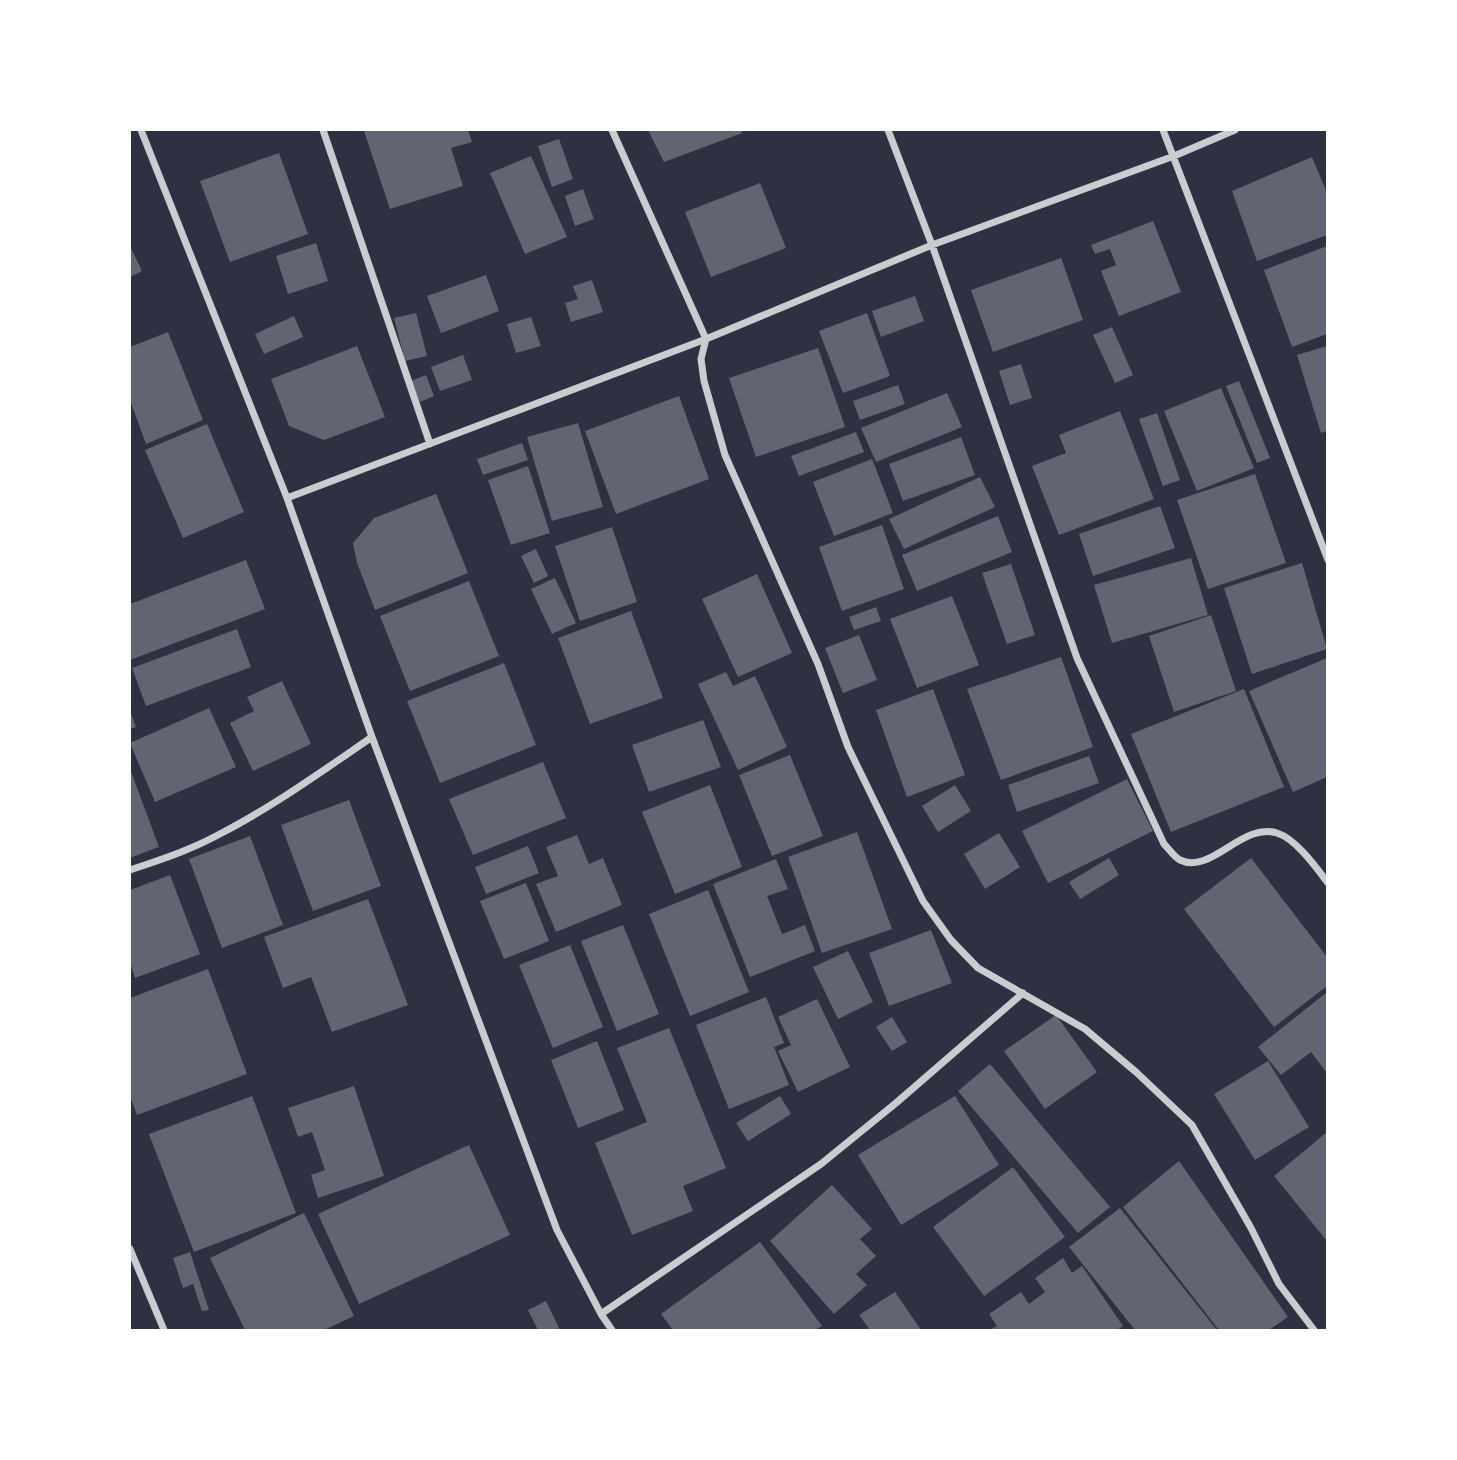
<svg xmlns="http://www.w3.org/2000/svg" width="1457" height="1460" font-family="'IBM Plex Sans',sans-serif">
	<rect width="100%" height="100%" fill="#2d3142"/>
	<path fill="#626471" d="M370,130H468L472,142L451,148L463,186L390,209L364,131Z
		M648,130H741L742,133L664,162Z
		M559,139L573,179L552,187L538,146Z
		M279,153L308,234L230,262L200,181Z
		M531,156L567,237L525,254L490,173Z
		M1312,157L1327,193V235L1257,261L1232,191Z
		M760,183L786,248L711,277L685,212Z
		M583,189L594,219L575,226L565,196Z
		M1153,221L1181,292L1119,316L1101,271L1116,265L1110,249L1095,254L1091,245Z
		M316,243L328,281L288,294L276,256Z
		M130,246L142,271L130,277Z
		M1327,246V334L1292,347L1264,270Z
		M1061,258L1083,320L993,352L971,290Z
		M486,275L499,311L441,333L427,296Z
		M592,280L603,312L571,322L565,303L578,299L573,286Z
		M915,296L924,321L881,337L872,311Z
		M416,313L427,356L405,361L394,318Z
		M867,313L890,376L843,393L819,331Z
		M294,316L303,337L264,354L255,334Z
		M531,317L541,346L516,353L507,324Z
		M1112,327L1133,375L1115,383L1093,335Z
		M168,332L203,420L146,444L130,400V347Z
		M357,346L385,417L324,440L289,426L271,379Z
		M1327,346V431L1321,433L1297,355Z
		M818,348L845,427L756,457L729,378Z
		M463,355L472,380L440,391L431,367Z
		M1021,364L1032,398L1010,405L999,371Z
		M426,375L434,396L420,402L411,381Z
		M1239,381L1270,458L1257,463L1226,386Z
		M898,385L905,404L860,420L853,401Z
		M1221,388L1254,468L1197,491L1164,411Z
		M947,393L962,427L876,462L861,428Z
		M679,396L709,479L616,514L585,431Z
		M1120,411L1154,499L1059,535L1032,466L1066,453L1059,435Z
		M1157,413L1180,480L1163,486L1139,419Z
		M578,423L603,507L552,521L527,437Z
		M207,424L244,512L183,538L145,450Z
		M856,432L864,452L799,476L791,456Z
		M961,437L975,475L903,501L889,464Z
		M522,443L528,460L483,475L477,459Z
		M872,459L893,513L834,536L813,482Z
		M528,466L550,533L511,545L488,480Z
		M1255,474L1286,563L1208,589L1177,500Z
		M980,477L995,507L904,549L889,519Z
		M436,494L468,573L375,610L357,563L353,543L374,518Z
		M1160,506L1175,548L1093,576L1079,534Z
		M998,516L1012,552L917,591L902,555Z
		M882,525L904,589L842,611L819,547Z
		M612,527L637,602L580,621L555,546Z
		M536,549L548,576L534,583L521,556Z
		M1191,558L1208,615L1112,643L1094,585Z
		M246,560L265,609L130,660V604Z
		M1302,563L1327,649L1252,674L1224,588Z
		M1011,564L1035,635L1007,644L982,573Z
		M757,574L792,653L738,677L702,599Z
		M555,578L576,623L552,634L531,589Z
		M469,581L499,656L410,691L380,616Z
		M952,596L979,665L917,688L890,619Z
		M876,607L881,621L854,630L849,617Z
		M631,611L663,698L590,724L558,638Z
		M1211,615L1236,691L1174,712L1149,636Z
		M237,629L251,667L146,706L132,668Z
		M859,635L877,680L843,693L825,648Z
		M1061,657L1093,747L1001,780L967,689Z
		M1327,658V777L1293,792L1249,691Z
		M504,663L536,745L440,783L407,701Z
		M726,672L733,686L755,676L787,747L738,770L698,684Z
		M282,681L311,744L253,771L230,723L254,711L247,697Z
		M933,689L965,775L907,797L876,710Z
		M1244,689L1284,787L1171,832L1131,734Z
		M209,708L236,767L155,802L130,743Z
		M130,711L136,727L130,729Z
		M703,720L721,767L649,792L632,745Z
		M790,755L823,836L772,856L739,775Z
		M1089,756L1099,783L1017,812L1008,785Z
		M543,762L566,818L473,855L449,799Z
		M130,769L159,847L130,858Z
		M1127,779L1153,831L1048,883L1022,831Z
		M710,785L742,867L675,894L642,812Z
		M955,785L971,811L938,832L922,806Z
		M349,800L381,886L313,911L281,825Z
		M857,832L892,929L822,953L788,857Z
		M999,833L1020,867L985,889L964,854Z
		M577,835L589,864L603,858L622,905L556,932L536,884L558,876L546,847Z
		M250,836L283,925L222,948L189,859Z
		M528,846L539,873L486,894L475,867Z
		M1109,858L1119,875L1080,899L1069,882Z
		M1251,858L1327,957V986L1274,1027L1184,909Z
		M776,859L788,889L767,896L782,934L805,925L815,951L750,977L713,884Z
		M170,875L200,954L135,978L130,962V890Z
		M526,883L549,941L504,959L480,901Z
		M708,890L749,992L690,1016L649,914Z
		M368,899L408,1005L332,1032L311,977L283,988L264,937Z
		M623,925L659,1014L617,1031L581,941Z
		M931,930L952,983L889,1006L869,953Z
		M570,945L603,1027L553,1048L519,965Z
		M848,951L873,1002L838,1019L813,967Z
		M208,969L247,1074L137,1115L130,1096V998Z
		M1327,992V1073L1311,1052L1281,1075L1258,1047Z
		M766,997L784,1043L774,1047L789,1085L729,1109L696,1025Z
		M817,999L850,1067L798,1092L778,1051L791,1045L778,1017Z
		M1056,1015L1097,1072L1045,1109L1004,1051Z
		M892,1017L907,1042L892,1051L876,1027Z
		M669,1028L726,1168L683,1186L693,1211L632,1235L595,1143L647,1122L617,1048Z
		M597,1041L624,1110L578,1128L551,1060Z
		M1268,1061L1309,1127L1255,1160L1214,1094Z
		M990,1064L1110,1207L1078,1233L958,1091Z
		M354,1086L384,1176L318,1198L311,1175L325,1170L312,1132L298,1137L288,1108Z
		M252,1096L296,1213L194,1252L149,1134Z
		M780,1096L791,1114L748,1141L736,1123Z
		M955,1096L999,1165L901,1225L858,1155Z
		M1327,1132V1241L1274,1176Z
		M469,1145L510,1235L359,1304L318,1214Z
		M1179,1161L1288,1317L1269,1330H1219L1123,1207Z
		M1013,1167L1065,1237L984,1296L933,1227Z
		M832,1185L872,1229L860,1239L876,1256L856,1274L867,1285L834,1314L770,1241Z
		M1120,1208L1217,1330H1135L1069,1247Z
		M304,1213L354,1316L324,1330H245L210,1258Z
		M760,1242L822,1326L815,1330H673L661,1314Z
		M190,1252L209,1310L202,1311L193,1284L183,1288L173,1258Z
		M1063,1258L1072,1273L1082,1266L1123,1326L1117,1330H990L997,1326L989,1314L1021,1292L1029,1304L1045,1292L1035,1278Z
		M895,1292L921,1330H870L859,1315Z
		M546,1301L560,1330H538L528,1310Z"/>
	<g fill="none" stroke-linecap="round" stroke-linejoin="round">
		<path stroke="#caccd0" stroke-width="7" d="M141,130L287,498L372,737L557,1230L601,1314L612,1330
			M323,130L430,444
			M612,130L706,339L701,359L704,381L725,455L818,664L848,747L923,901L951,940L978,968L1085,1029L1136,1072L1192,1125L1251,1228L1279,1284L1314,1330
			M888,130L932,245L1077,658L1164,844C1169,849 1174,857 1180,860C1211,875 1242,822 1277,833C1296,839 1316,867 1328,883
			M1163,130L1328,560
			M287,498L706,339L932,245L1174,156L1235,130
			M130,870C159,860 188,851 216,836C271,808 321,772 372,737
			M130,1249L164,1330
			M601,1314L821,1164L896,1103L1023,993"/>
	</g>
	<rect width="1457" height="1460" fill="none" stroke="#ffffff" stroke-width="262"/>
</svg>
